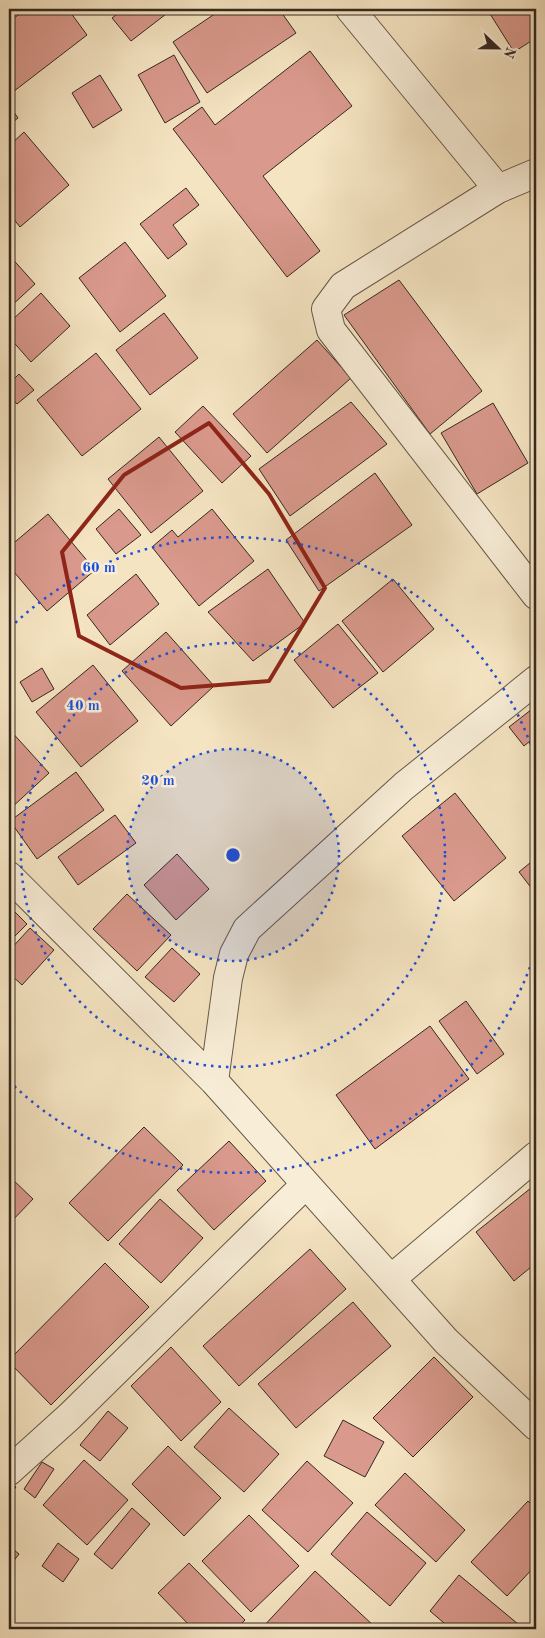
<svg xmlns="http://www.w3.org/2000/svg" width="545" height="1638" font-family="'Old Standard TT',serif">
	<rect width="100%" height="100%" fill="#f5e4c2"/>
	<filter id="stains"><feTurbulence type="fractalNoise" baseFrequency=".004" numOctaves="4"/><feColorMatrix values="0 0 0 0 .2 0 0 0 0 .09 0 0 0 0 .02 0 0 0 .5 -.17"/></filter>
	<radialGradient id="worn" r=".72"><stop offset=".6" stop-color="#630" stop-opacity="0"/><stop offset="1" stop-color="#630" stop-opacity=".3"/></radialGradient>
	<path fill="#d9998c" stroke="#352821" d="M26,9H68L87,35L9,95V22Z
		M124,9H168L170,11L131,41L112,18Z
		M222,9H279L296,33L207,93L173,42Z
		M487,9H536V38L514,52Z
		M310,51L352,106L263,176L320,251L287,277L173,129L202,107L215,125Z
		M174,55L200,102L165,123L138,75Z
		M100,75L122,110L93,128L72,93Z
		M9,105L18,118L9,125Z
		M24,132L69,185L20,227L9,213V146Z
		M186,188L199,205L173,225L187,244L168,259L140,224Z
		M125,242L166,296L120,332L79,278Z
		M9,255L35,284L9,308Z
		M399,280L482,391L430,434L344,315Z
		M41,293L70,326L31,362L9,337V323Z
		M164,313L198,358L150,395L116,350Z
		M317,340L351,378L267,453L233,414Z
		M96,353L141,409L82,456L37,400Z
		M19,374L34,390L17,404L9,395V384Z
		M351,402L387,444L290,516L259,469Z
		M493,403L528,463L477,494L441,433Z
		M203,406L251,456L222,483L175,432Z
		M159,437L203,491L151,533L108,479Z
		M375,473L412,525L319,591L286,540Z
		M119,509L141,535L116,554L96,529Z
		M212,509L254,561L199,606L152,547L172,530L178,537Z
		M48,514L95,570L47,611L9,566V547Z
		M268,569L305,623L253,661L208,612Z
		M136,574L159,604L110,645L87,615Z
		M393,579L434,629L383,672L342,621Z
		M338,624L378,673L333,708L294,660Z
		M166,632L214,686L171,726L122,671Z
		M93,665L138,721L81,767L36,712Z
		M42,668L54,689L32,702L20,682Z
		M536,706V736L524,746L509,727Z
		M9,729L49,773L9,810Z
		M76,772L104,810L37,859L10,821Z
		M455,793L506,858L454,901L402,836Z
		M115,815L136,843L78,885L58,857Z
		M177,854L209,889L176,920L144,885Z
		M536,858V894L519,872Z
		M127,894L171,935L137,971L93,929Z
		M9,906L27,924L9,942Z
		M30,928L54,950L22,985L9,973V951Z
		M172,948L200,974L174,1002L145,977Z
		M466,1001L504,1054L477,1074L439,1021Z
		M430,1026L469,1079L375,1149L336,1095Z
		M144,1127L183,1165L108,1241L69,1203Z
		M229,1141L266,1181L214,1230L177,1190Z
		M9,1176L33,1199L9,1224Z
		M536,1184V1263L514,1281L476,1232Z
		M160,1199L203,1238L161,1283L119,1244Z
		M310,1249L346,1289L239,1386L203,1346Z
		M105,1263L149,1307L51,1405L9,1362V1360Z
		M353,1302L391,1346L296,1428L258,1384Z
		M171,1347L221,1402L181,1441L131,1386Z
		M434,1357L473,1397L413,1457L373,1418Z
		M229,1408L279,1454L244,1492L194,1447Z
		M108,1411L128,1428L100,1461L80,1445Z
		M343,1420L384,1442L365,1477L324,1456Z
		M168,1446L221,1498L184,1536L132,1484Z
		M84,1460L128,1500L87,1545L43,1505Z
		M307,1461L353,1503L308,1552L262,1510Z
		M42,1462L54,1469L35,1498L24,1489Z
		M405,1473L465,1530L436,1562L375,1505Z
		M9,1481L16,1487L9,1497Z
		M528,1501L536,1509V1565L507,1596L471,1562Z
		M132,1508L150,1524L112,1569L94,1554Z
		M367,1512L426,1563L390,1606L331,1554Z
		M249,1515L299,1566L251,1612L202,1561Z
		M58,1543L79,1559L63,1582L42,1566Z
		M9,1546L19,1554L9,1567Z
		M189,1563L245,1620L236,1629H193L158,1593Z
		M315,1571L375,1627L373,1629H261Z
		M459,1575L518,1624L514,1629H451L430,1611Z"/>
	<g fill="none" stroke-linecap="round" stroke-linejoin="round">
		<g stroke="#655749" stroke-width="30">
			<path id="minor" d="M350,9L498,189L536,173
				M498,189L343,286L326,309L331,330L536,595
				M9,876L214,1081L446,1341L536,1426
				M214,1081L228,978L234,954L247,929L404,786L536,680
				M391,1279L536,1156
				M9,1471L70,1416L306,1184"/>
		</g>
		<use href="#minor" stroke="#f8edd7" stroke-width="28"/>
	</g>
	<path fill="none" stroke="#8f2418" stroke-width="4" stroke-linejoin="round" d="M209,423L269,494L325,588L269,681L181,688L79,636L62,552L124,475Z"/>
	<circle cx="233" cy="855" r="106" fill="#1d4ed8" fill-opacity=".12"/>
	<g fill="none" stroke="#1d4ed8" stroke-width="2.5" stroke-dasharray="2.5 5">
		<circle cx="233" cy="855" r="106"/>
		<circle cx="233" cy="855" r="212"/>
		<path d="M535 953A318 318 0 0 1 10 1082M10 628A318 318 0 0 1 535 757"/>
	</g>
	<circle cx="233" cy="855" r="8" fill="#1d4ed8" stroke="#f8edd7" stroke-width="2.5"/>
	<g font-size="15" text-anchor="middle" font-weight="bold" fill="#1d4ed8" stroke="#f8edd7" stroke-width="5" stroke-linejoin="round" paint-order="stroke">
		<text x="99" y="572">60 m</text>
		<text x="83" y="710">40 m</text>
		<text x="158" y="785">20 m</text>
	</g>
	<rect width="545" height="1638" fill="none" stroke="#f5e4c2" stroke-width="30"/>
	<rect x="10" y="10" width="525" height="1618" fill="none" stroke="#352821" stroke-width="2.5"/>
	<rect x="15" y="15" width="515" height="1608" fill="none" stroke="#352821"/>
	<g transform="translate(498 48) rotate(112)" stroke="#f8edd7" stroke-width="4" paint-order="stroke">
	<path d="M0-4L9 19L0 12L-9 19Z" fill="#352821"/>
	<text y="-8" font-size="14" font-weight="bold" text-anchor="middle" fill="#352821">N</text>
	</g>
	<rect width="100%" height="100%" filter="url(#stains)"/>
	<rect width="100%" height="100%" fill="url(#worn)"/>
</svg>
